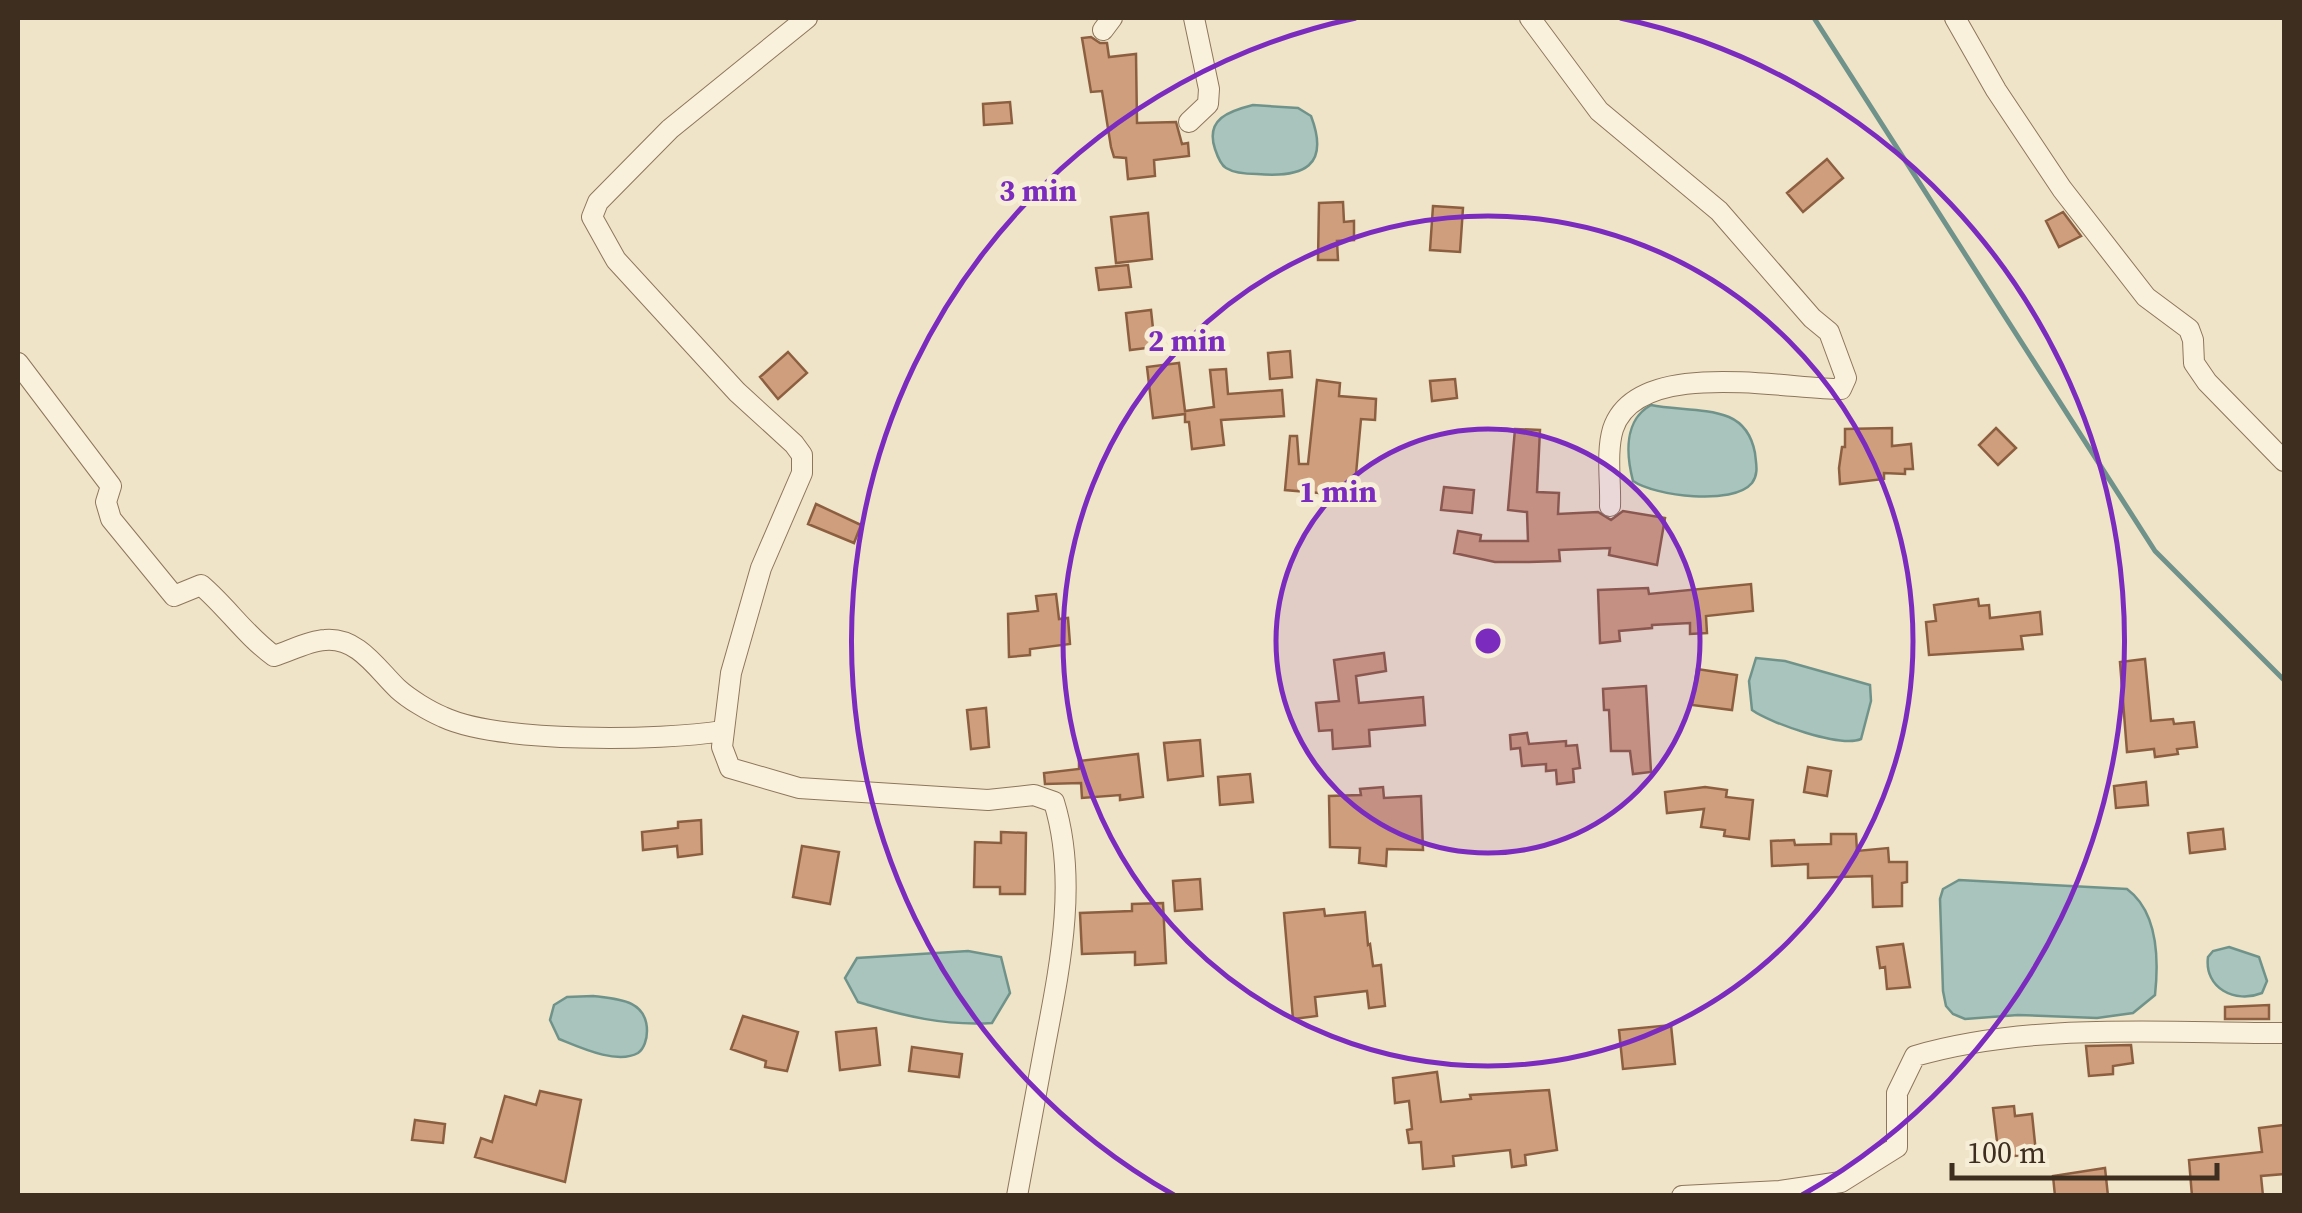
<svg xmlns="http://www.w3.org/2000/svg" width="2302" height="1213" font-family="'Source Serif 4',serif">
	<rect width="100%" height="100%" fill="#f0e4c8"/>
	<path fill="#a9c4bc" stroke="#6f938a" stroke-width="2.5" d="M1253,105L1298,108L1311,116C1330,166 1304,178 1257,174C1248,174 1234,173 1226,168C1221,165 1217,155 1215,149C1205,119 1229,111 1253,105Z
		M1651,405C1675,410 1706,408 1729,417C1745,424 1752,437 1755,453C1756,464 1759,473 1752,483C1733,506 1655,496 1633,481C1626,454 1624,420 1651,405Z
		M1756,658L1785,661L1870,685L1871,701L1861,739C1841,748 1770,723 1752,710L1749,681Z
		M1959,880L2127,889C2158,912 2159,958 2155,995L2133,1013L2097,1018L2018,1015L1965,1019L1953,1014L1946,1006L1943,991L1940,899L1943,889Z
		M2229,947L2259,957L2267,981L2262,993C2235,1004 2204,988 2208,957L2213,951Z
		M968,951L1001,957L1010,993L992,1023C944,1026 904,1016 858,1002L845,978L857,958Z
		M593,996C618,999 647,1000 647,1031C647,1039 644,1049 638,1053C617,1065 579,1047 559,1039L550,1020L554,1005L567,997Z"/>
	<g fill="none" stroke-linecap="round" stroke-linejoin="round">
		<path stroke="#6f938a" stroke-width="5" d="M1814,18L2155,551L2284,680"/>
	</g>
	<path fill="#cf9f7d" stroke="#8d5f41" stroke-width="2.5" d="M1091,37L1100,43H1107L1109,57L1136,54L1137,123L1176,122L1182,144L1188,143L1189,156L1154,160L1155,176L1128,179L1126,158L1114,157L1111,147L1102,91L1091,92L1082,38Z
		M1010,102L1012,123L984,125L983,104Z
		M1827,159L1843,178L1803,212L1787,193Z
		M1343,202L1344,222L1354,221V240L1337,241L1338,260H1318L1319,203Z
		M1433,206L1463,208L1460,252L1430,250Z
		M2063,212L2081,236L2059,247L2046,221Z
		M1148,213L1152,259L1116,263L1111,217Z
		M1128,265L1131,287L1099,290L1096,268Z
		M1151,310L1155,347L1130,350L1126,313Z
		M1290,351L1292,377L1270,379L1268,353Z
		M788,352L807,373L778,399L760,377Z
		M1179,363L1185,411L1214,407L1210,370L1226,369L1228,394L1282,390L1284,416L1221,420L1224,445L1192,449L1189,422H1185V414L1153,418L1147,367Z
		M1455,379L1457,398L1432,401L1430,381Z
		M1317,380L1340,383L1339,396L1376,399L1375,420L1361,419L1354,496L1285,490L1290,436H1297L1299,464H1308Z
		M1892,428V446L1911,444L1913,469H1905V474L1884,473V479L1840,484L1839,468L1842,447H1845V429Z
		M1996,428L2016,448L1998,465L1979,445Z
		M1515,429L1540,430L1537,492L1559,493L1558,514L1598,512L1611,520L1623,511L1665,518L1657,565L1609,555L1610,548L1559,550L1560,561L1529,562H1495L1454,553L1458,531L1481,535L1480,541H1528L1527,512L1508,510Z
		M1444,487L1474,490L1472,513L1441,510Z
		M816,504L861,525L854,543L808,524Z
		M1751,584L1753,611L1706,616L1707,633L1690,634V623L1652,625V628L1619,631L1620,641L1600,643L1598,590L1648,588L1649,594Z
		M1056,594L1059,619L1068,618L1070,644L1030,649V655L1009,657L1008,614L1038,611L1036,596Z
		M1978,599L1979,606L1989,605L1990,618L2040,612L2042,634L2021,636L2023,649L1929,655L1926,622L1936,621L1934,605Z
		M1384,653L1386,671L1356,676L1359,703L1423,697L1425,725L1369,730L1370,746L1333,749L1332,730L1319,731L1316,703L1339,701L1334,660Z
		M2145,659L2151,721L2173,719L2174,724L2194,722L2197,747L2177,749L2178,754L2155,757L2154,749L2127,752L2120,662Z
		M1697,669L1737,675L1732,710L1692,705Z
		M1646,686L1651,772L1633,774L1630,751H1611L1609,710H1604L1603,689Z
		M986,708L989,747L971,749L967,710Z
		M1527,733L1529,744L1566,741V746L1577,745L1580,768L1573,769L1574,782L1557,784L1556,770L1546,771V764L1522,766L1520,748L1511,749L1510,735Z
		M1200,740L1203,776L1168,780L1164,743Z
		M1138,754L1143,797L1120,800V795L1082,798L1081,783L1045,784L1044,773L1079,769V761Z
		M1808,767L1831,771L1827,796L1804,792Z
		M1250,774L1253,802L1220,805L1218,777Z
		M2146,782L2148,805L2116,808L2114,786Z
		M1383,787L1384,798L1421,796L1423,850L1387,849L1386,866L1359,863L1360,848L1330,847L1329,796L1361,795L1360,789Z
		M1705,787L1727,790L1726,797L1753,800L1749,839L1724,836L1725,830L1701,827L1704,809L1667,813L1665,792Z
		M701,820L702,854L678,857L677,846L643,850L642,832L678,828V822Z
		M2223,829L2225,849L2190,853L2188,833Z
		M1001,832L1026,833L1025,894H1000V887H974L975,842L1001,843Z
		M1831,834H1856L1857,851L1888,848L1889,862H1907V882L1902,883V906L1873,907L1872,876L1808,878V864L1772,866L1771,841L1794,840L1795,845L1831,844Z
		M802,846L839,852L830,904L793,897Z
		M1200,879L1202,909L1175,911L1173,881Z
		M1163,903L1166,963L1135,965V952L1082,954L1080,913L1132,911V904Z
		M1324,909L1325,916L1365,912L1368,945L1370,944L1373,966L1381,965L1385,1006L1369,1008L1367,991L1315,997L1317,1016L1293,1019L1284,913Z
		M1903,944L1910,987L1887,989L1885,967L1880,968L1877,947Z
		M2269,1005V1019H2225V1007Z
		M743,1016L798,1032L787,1071L765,1067L766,1061L731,1049Z
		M1671,1025L1675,1064L1623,1069L1619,1030Z
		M876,1028L880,1065L840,1070L836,1032Z
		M2131,1045L2133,1063L2113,1066V1074L2089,1076L2086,1046Z
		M912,1047L962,1054L959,1077L909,1071Z
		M1437,1072L1441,1102L1471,1099L1470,1095L1549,1090L1557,1150L1525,1155L1526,1165L1512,1167L1510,1150L1453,1156L1454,1166L1423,1169L1421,1142L1409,1143L1407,1130L1412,1129L1409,1101L1395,1103L1393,1078Z
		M540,1091L581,1100L565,1182L475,1157L481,1138L492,1142L505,1096L536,1105Z
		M2014,1106L2015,1116L2032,1114L2036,1153L1999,1158L1993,1108Z
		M415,1120L445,1124L443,1143L412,1140Z
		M2284,1125V1174L2261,1176L2263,1196H2192L2189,1160L2262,1152L2259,1128Z
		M2105,1168L2108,1196H2055L2053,1176Z"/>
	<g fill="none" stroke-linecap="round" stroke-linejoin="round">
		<g stroke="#8d765c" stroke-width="22">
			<path id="street" d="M807,18L670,129L598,202L592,217L616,260L737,392L794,444L802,455V473L761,568L731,673L722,747L730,768L799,788L988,800L1034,795L1054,802C1078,880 1060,966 1045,1045C1036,1095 1026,1145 1017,1196
				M1530,18L1599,111L1719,211L1812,318L1829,332L1846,378L1841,389C1783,389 1637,357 1613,429C1606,452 1611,483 1610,506
				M1955,18L1996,90L2062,189L2146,297L2189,329L2193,340L2194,363L2207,382L2284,461
				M1103,30L1112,18
				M1189,122L1208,104L1209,89L1194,18
				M18,363L111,486L106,502L111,519L174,596L201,585C227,607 246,636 274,656C290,651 308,641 325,640C358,637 377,669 398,689C409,699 429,711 443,717C499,743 660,741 723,731
				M1682,1196L1780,1191L1841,1182L1897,1147V1093L1915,1056C2032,1022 2163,1033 2284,1033"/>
		</g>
		<use href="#street" stroke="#faf1dc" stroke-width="20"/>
	</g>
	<circle cx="1488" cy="641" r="212" fill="#7b2cbf" fill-opacity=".12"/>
	<g fill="none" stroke="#7b2cbf" stroke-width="5">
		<circle cx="1488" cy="641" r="212"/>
		<circle cx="1488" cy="641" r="425"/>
		<path d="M1174 1195A637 637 0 0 1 1356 18M1620 18A637 637 0 0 1 1802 1195"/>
	</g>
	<circle cx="1488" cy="641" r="15" fill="#7b2cbf" stroke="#f7eed8" stroke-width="5"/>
	<g font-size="30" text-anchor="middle" font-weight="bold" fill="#7b2cbf" stroke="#f7eed8" stroke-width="10" stroke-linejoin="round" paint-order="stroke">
		<text x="1038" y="201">3 min</text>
		<text x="1187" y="351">2 min</text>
		<text x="1338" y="502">1 min</text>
	</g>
	<rect width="2302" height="1213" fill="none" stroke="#3d2e20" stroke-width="40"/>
	<path d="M1952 1163v15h265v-15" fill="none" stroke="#3d2e20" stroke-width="5"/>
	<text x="1967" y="1163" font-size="30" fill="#3d2e20" stroke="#f7eed8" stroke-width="8" paint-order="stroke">100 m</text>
</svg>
